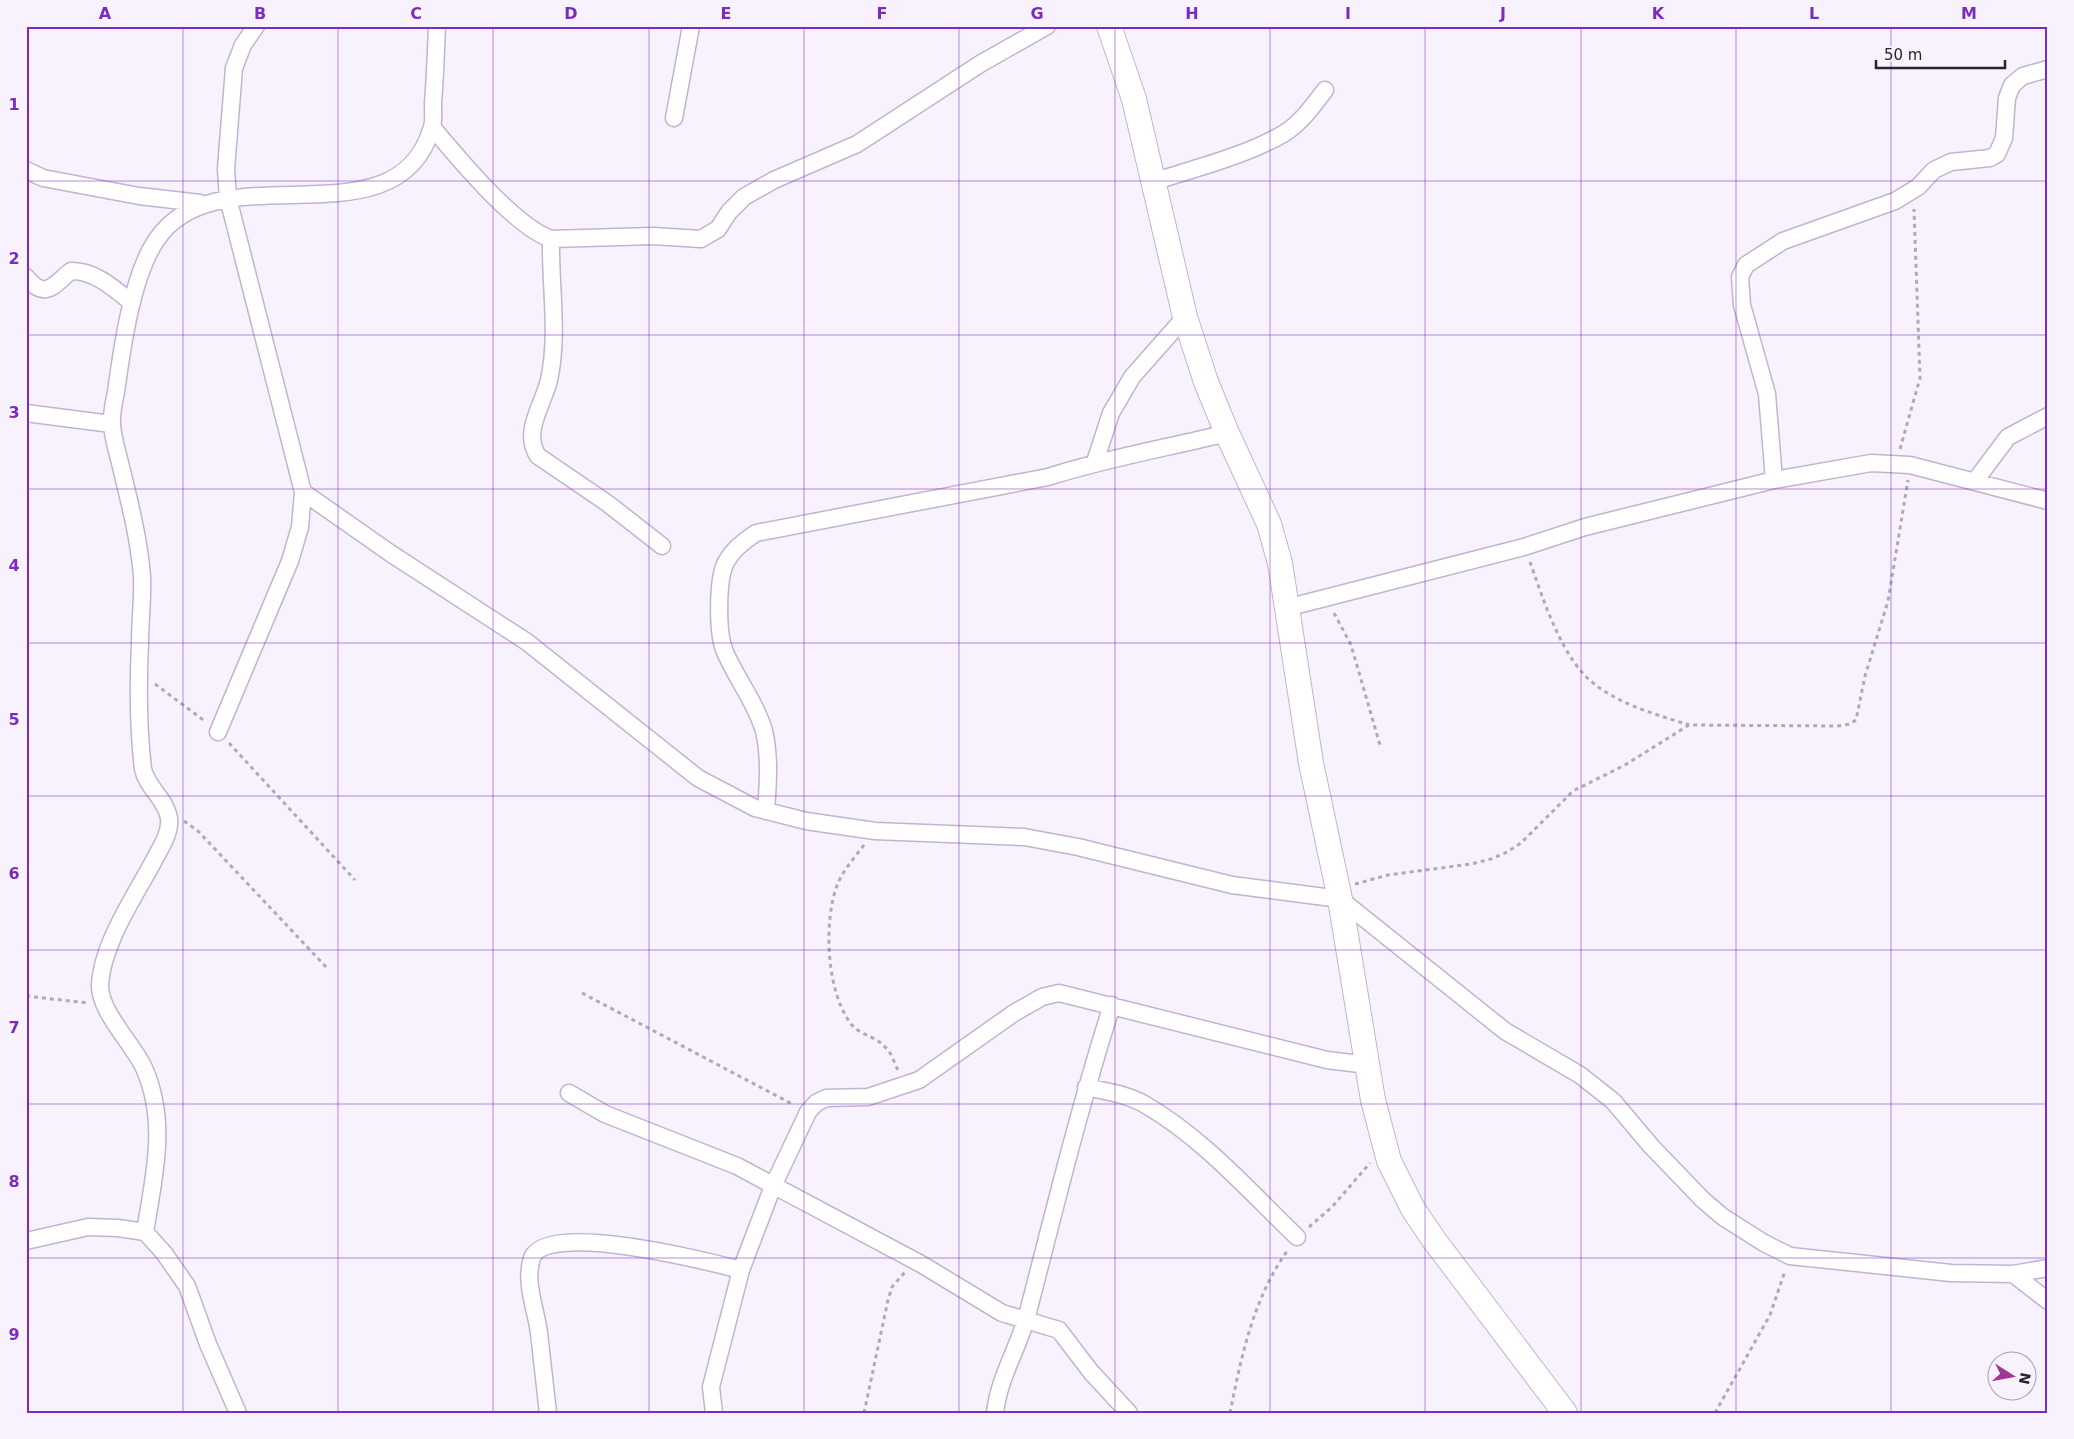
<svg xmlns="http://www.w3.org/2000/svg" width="2074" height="1439" font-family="'DejaVu Sans',sans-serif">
	<rect width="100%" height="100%" fill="#f8f2ff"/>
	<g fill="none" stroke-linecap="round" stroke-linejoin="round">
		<g stroke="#c2b3d1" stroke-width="19">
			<path id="street" d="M674,118L691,26
				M432,127C458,158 514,226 551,239L653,236L701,239L718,229L729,212L744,197L774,180L857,144L980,64L1047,26
				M26,170L43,178L139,196L200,203
				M1153,182C1195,168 1245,156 1283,134C1300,124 1313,106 1325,90
				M551,239C550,285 559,335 549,380C543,405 522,432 538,456L607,503L662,546
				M26,277C46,302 55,283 71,271C94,270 115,289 132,303
				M26,413L111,424
				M1095,462L1111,413L1132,377L1185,317
				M1774,480L1767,394L1742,305L1740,277L1746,265L1783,241L1895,201L1918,187L1934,170L1951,162L1990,158L1997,154L2004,138L2007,98L2012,85L2023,76L2048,69
				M1975,481L2008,437L2048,416
				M303,492L390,553L527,642L698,778L755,808L806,821L875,831L1024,837L1078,847L1232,885L1340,899L1505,1031L1580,1075L1613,1101L1651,1146L1703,1200L1723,1217L1764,1243L1790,1256L1951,1273L2013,1274L2048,1268
				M1286,608L1524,547L1585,527L1774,480L1871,463L1910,465L2048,501
				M218,732L290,561L300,527L303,492L228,198L226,169L234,68L243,45L256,26
				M766,811C768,785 770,756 764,731C756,703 736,678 725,652C717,634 717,579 726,562C733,549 745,540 756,533L1048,477C1107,458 1167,448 1227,433
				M1086,1087C1105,1091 1126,1094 1144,1104C1202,1137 1249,1191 1297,1237
				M569,1093L605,1114L737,1166L921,1264L1002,1313L1059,1330L1091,1372L1129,1413
				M145,1232C154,1176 168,1122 144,1068C133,1044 99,1011 100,985C102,945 133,899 152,864C159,850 171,834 169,818C166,799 147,788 143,769C138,727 138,685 140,643C140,621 143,598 142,576C139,539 130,504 121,467C118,454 113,439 112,425C111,415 114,402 116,392C122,348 132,275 157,239C220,148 397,249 432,127C434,120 433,111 433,103C435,78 436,52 437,26
				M26,1241L88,1227L118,1228L145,1232L164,1253L187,1286L208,1344L238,1413
				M2013,1274L2048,1301
				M548,1413C545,1386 542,1360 539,1333C536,1309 524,1282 532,1258C546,1220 710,1262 741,1270
				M714,1413L711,1387L741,1270L773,1186L808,1112L816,1103L826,1098L868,1097L919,1080L1014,1013L1042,997L1059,993L1327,1060L1368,1065
				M995,1413C999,1377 1018,1349 1027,1316C1054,1212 1079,1108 1112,1005"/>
		</g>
		<g stroke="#c2b3d1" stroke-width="26">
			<path id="secondary" d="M1109,26L1134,99L1185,317L1206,382L1227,433L1269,524L1280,563L1311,763L1340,899L1373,1100L1389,1161L1413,1209L1434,1240L1565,1413"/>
		</g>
		<path stroke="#b0aab7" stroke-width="3" stroke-dasharray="4 4" stroke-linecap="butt" d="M1900,449L1920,378L1914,209
			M1530,562C1544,601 1562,661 1597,686C1624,706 1658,715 1689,725
			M1334,613L1351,645L1380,745
			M155,684L206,722
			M229,743L355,880
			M184,821L198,831L328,969
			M864,845C855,857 844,869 838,883C823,920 826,991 851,1024C861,1036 876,1036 885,1047C892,1053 894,1063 898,1070
			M1355,884L1388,875L1471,864L1491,859L1507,852L1521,843L1573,791L1625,765L1689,725L1838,726L1850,724L1856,720L1865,676L1888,601L1908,480
			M582,993L794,1105
			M26,996L88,1003
			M1309,1227L1332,1207L1370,1163
			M864,1413L888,1300L892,1287L905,1272
			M1230,1413C1241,1357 1254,1296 1288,1250
			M1715,1413L1770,1315L1785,1271"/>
		<use href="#street" stroke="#fff" stroke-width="16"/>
		<use href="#secondary" stroke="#fff" stroke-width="24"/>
	</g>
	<path fill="none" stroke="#7b2cbf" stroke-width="1" stroke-opacity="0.55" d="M183,26V1413M338,26V1413M493,26V1413M649,26V1413M804,26V1413M959,26V1413M1115,26V1413M1270,26V1413M1425,26V1413M1581,26V1413M1736,26V1413M1891,26V1413M26,181H2048M26,335H2048M26,489H2048M26,643H2048M26,796H2048M26,950H2048M26,1104H2048M26,1258H2048"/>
	<rect width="2074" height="1439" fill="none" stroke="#f8f2ff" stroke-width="55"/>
	<g transform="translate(2012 1376) rotate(101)"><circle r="24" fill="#f8f2ff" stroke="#a6a0ac"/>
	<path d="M0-4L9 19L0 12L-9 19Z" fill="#a33695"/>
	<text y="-8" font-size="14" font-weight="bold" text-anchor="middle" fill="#2a242f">N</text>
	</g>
	<path d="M1876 60v8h129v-8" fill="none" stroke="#2a242f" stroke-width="2.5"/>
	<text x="1884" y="60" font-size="15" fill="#2a242f" stroke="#f8f2ff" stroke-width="4" paint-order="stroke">50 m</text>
	<rect x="28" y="28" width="2018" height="1384" fill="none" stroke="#7b2cbf" stroke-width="2"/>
	<g font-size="16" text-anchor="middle" font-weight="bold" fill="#7b2cbf">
		<text x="105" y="19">A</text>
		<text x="260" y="19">B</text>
		<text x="416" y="19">C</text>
		<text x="571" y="19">D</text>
		<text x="726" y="19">E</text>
		<text x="882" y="19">F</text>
		<text x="1037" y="19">G</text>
		<text x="1192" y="19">H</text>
		<text x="1348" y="19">I</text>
		<text x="1503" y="19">J</text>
		<text x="1658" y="19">K</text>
		<text x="1814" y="19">L</text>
		<text x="1969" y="19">M</text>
		<text x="14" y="110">1</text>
		<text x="14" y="264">2</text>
		<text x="14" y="418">3</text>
		<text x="14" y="571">4</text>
		<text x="14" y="725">5</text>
		<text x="14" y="879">6</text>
		<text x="14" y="1033">7</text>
		<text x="14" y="1187">8</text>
		<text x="14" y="1340">9</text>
	</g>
</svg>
